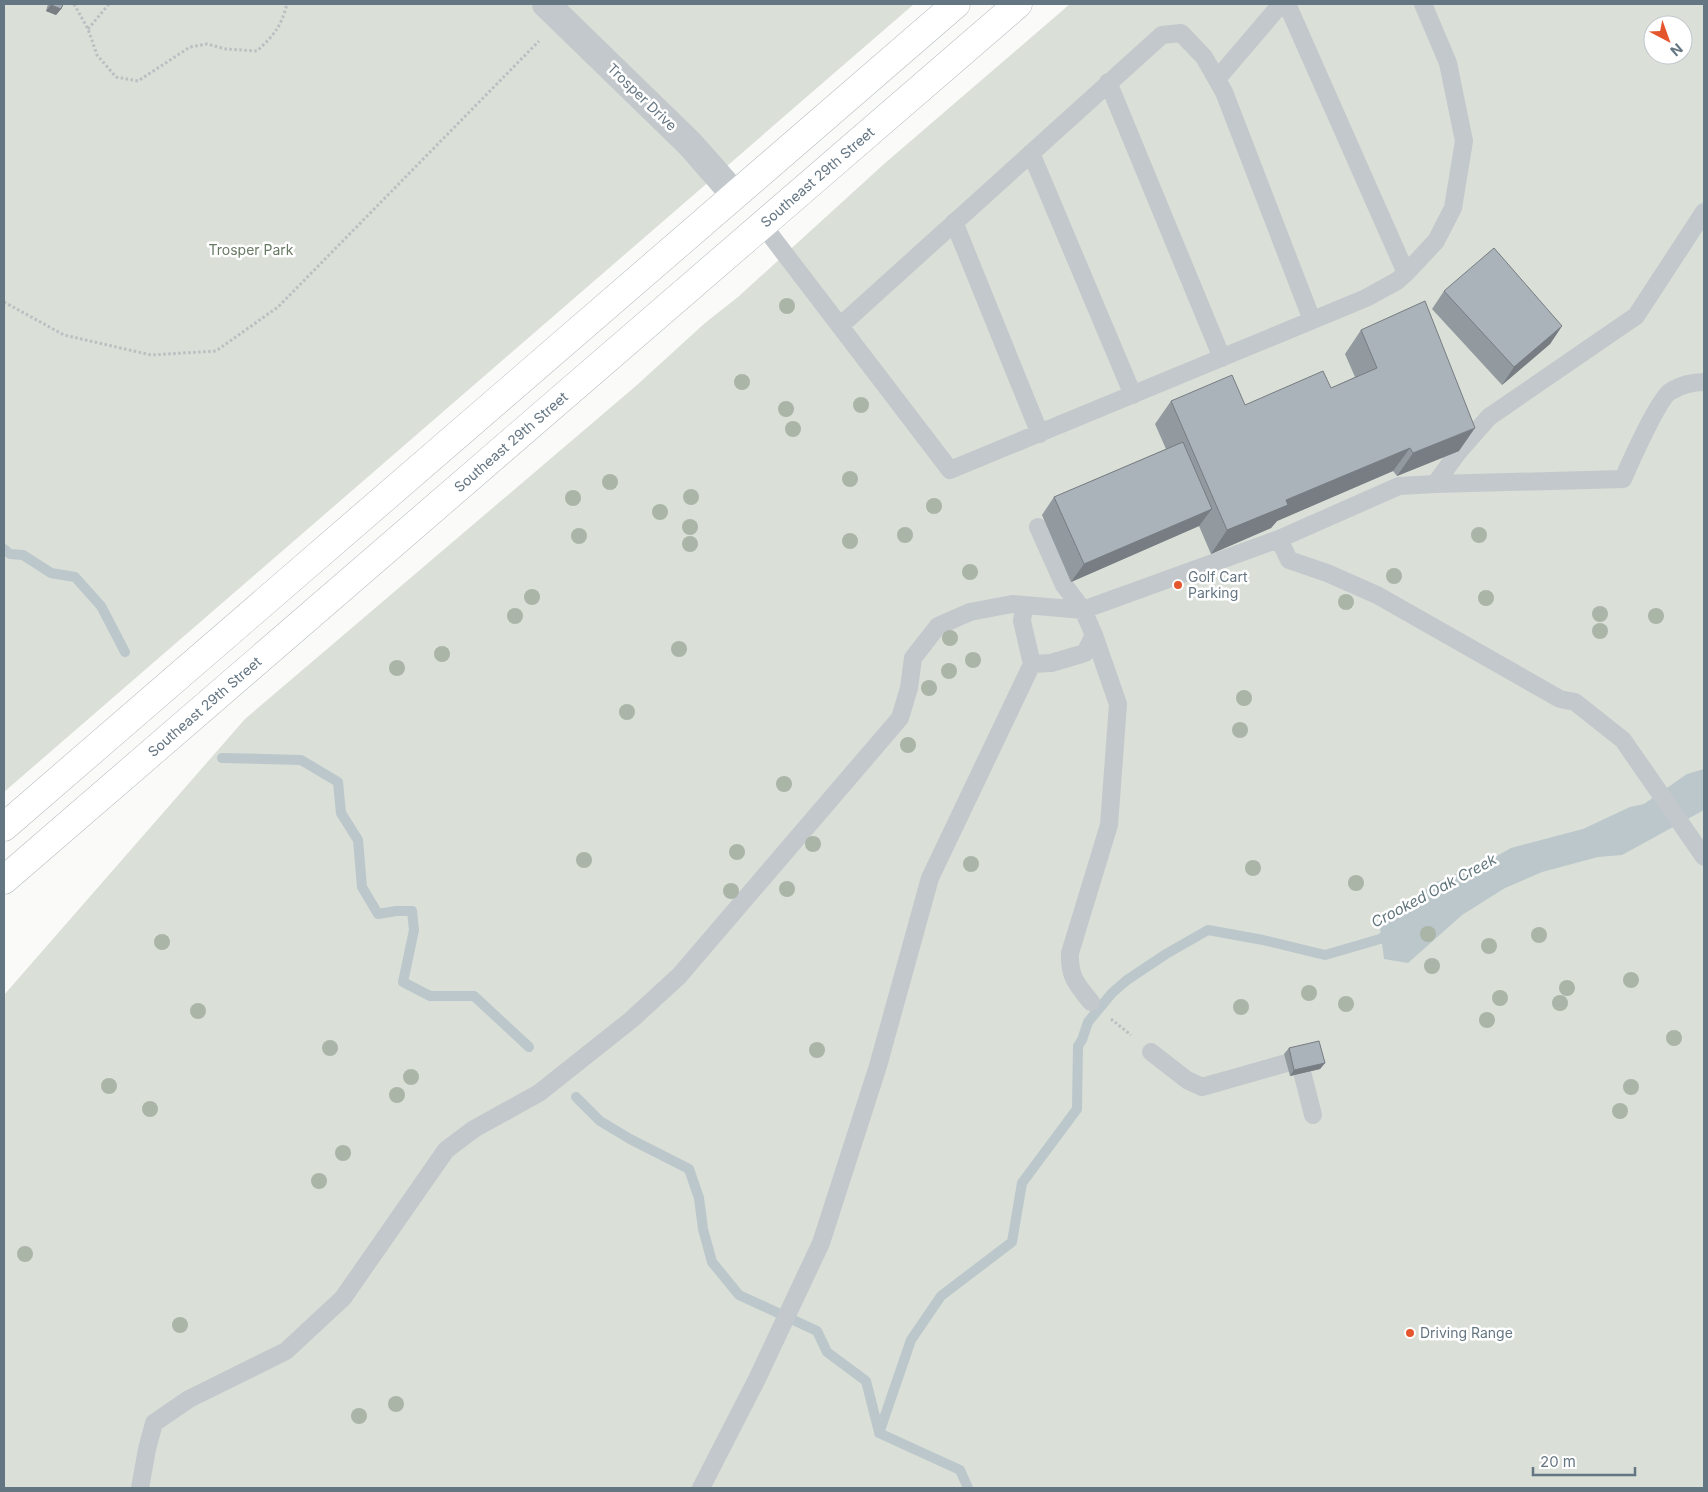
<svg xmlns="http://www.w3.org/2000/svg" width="1708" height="1492" font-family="Inter,sans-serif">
	<rect width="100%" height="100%" fill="#fafaf8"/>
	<path fill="#dadfd7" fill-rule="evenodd" d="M4,4H914L4,792Z
		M1070,4H1704V1488H4V995L245,719L637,385L705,323L738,297L884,164ZM1653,25H1683V55H1653Z"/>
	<path fill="#bbc7cb" d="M1704,769V810L1622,855L1598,857L1542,872L1505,888L1462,915L1408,963L1384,959L1380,927L1394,910L1437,882L1495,857L1511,848L1583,829L1630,807L1644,804L1687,774Z"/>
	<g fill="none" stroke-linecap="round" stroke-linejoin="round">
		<path stroke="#bbc7cb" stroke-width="10" d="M4,549L10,554L23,555L51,573L75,577L101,606L125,652
			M222,758L301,760L338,782L341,813L358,840L362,887L378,914L396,911H412L414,930L403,982L430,996H474L529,1047
			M576,1097L600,1121L630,1139L689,1169L699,1198L703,1229L712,1262L739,1295L817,1331L827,1352L866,1381L879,1432
			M879,1433L911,1340L941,1296L1012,1242L1022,1183L1077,1109L1078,1046L1082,1040L1088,1022L1112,993L1127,980L1166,954L1208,930L1263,940L1325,955L1380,939L1393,932
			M879,1433L960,1470L968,1488"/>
		<g stroke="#b3babf" stroke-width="29">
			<g id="secondary">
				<path d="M4,827L956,4"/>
				<path id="s1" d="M4,880L1018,4"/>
			</g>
		</g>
		<path stroke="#bbbfc2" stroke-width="3" stroke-dasharray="2.5 2.5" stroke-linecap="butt" d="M74,4L88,29L97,55L116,77L138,81L190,47L207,44L226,49L257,51C274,35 281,27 287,4
			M88,29L109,4
			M4,302L64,335L151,355L216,351L278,307L539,41
			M1111,1019L1131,1035"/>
		<path stroke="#c3c8cc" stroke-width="18" d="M1287,4L1406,273
			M1217,79L1281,4
			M1108,82L1222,358
			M1031,153L1133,395
			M954,222L1040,434
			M762,224L950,470L1366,298L1397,281L1406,273L1436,241L1453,208L1464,141L1448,63L1423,4
			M840,326L1162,35L1181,33L1204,57L1224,92L1312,320
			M1704,382C1693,382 1681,385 1671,391C1659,397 1630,463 1623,479L1435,484L1399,486L1279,539L1289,560L1327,573L1377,595L1560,699L1575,702L1623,740L1704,857
			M1435,484L1459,451L1489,417L1636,316L1704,212
			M1038,527L1064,585L1083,610L1094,635L1118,704L1109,825L1070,953C1069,977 1077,985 1091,1002
			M1032,664L1051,663L1085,653L1094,635
			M1151,1052L1187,1080L1202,1087L1283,1064L1299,1060L1313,1115
			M140,1488L147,1449L154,1423L189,1399L286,1351L343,1298L446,1150L474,1129L539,1093L631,1020L679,976L900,718L909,688L913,658L938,626L970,612L1012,604L1083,610L1279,539
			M701,1488L757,1379L821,1243L878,1066L930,878L1032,664L1022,621L1024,605"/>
		<path stroke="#c3c8cc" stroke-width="28" d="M546,4L690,144L734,194"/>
		<use href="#secondary" stroke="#fff" stroke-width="28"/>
	</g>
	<g fill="#aab4a7">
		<circle cx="787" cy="306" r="8"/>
		<circle cx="742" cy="382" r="8"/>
		<circle cx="861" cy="405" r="8"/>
		<circle cx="786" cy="409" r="8"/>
		<circle cx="793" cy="429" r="8"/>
		<circle cx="850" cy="479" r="8"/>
		<circle cx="610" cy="482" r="8"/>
		<circle cx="691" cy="497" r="8"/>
		<circle cx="573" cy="498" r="8"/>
		<circle cx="934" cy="506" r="8"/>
		<circle cx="660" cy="512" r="8"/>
		<circle cx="690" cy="527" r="8"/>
		<circle cx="905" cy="535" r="8"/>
		<circle cx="1479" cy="535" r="8"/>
		<circle cx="579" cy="536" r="8"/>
		<circle cx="850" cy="541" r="8"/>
		<circle cx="690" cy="544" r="8"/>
		<circle cx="970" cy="572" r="8"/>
		<circle cx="1394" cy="576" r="8"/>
		<circle cx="532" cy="597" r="8"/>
		<circle cx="1486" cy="598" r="8"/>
		<circle cx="1346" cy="602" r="8"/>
		<circle cx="1600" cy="614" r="8"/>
		<circle cx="515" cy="616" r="8"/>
		<circle cx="1656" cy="616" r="8"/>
		<circle cx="1600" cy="631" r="8"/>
		<circle cx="950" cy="638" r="8"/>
		<circle cx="679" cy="649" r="8"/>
		<circle cx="442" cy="654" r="8"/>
		<circle cx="973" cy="660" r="8"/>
		<circle cx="397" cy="668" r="8"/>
		<circle cx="949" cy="671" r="8"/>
		<circle cx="929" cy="688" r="8"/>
		<circle cx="1244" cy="698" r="8"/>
		<circle cx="627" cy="712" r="8"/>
		<circle cx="1240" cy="730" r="8"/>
		<circle cx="908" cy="745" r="8"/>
		<circle cx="784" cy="784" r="8"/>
		<circle cx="813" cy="844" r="8"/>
		<circle cx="737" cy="852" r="8"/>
		<circle cx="584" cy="860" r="8"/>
		<circle cx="971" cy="864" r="8"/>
		<circle cx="1253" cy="868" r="8"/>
		<circle cx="1356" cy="883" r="8"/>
		<circle cx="787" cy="889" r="8"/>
		<circle cx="731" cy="891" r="8"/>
		<circle cx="1428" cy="934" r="8"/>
		<circle cx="1539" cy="935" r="8"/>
		<circle cx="162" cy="942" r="8"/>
		<circle cx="1489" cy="946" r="8"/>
		<circle cx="1432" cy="966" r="8"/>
		<circle cx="1631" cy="980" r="8"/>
		<circle cx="1567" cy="988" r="8"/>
		<circle cx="1309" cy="993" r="8"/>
		<circle cx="1500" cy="998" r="8"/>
		<circle cx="1560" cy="1003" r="8"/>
		<circle cx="1346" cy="1004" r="8"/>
		<circle cx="1241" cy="1007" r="8"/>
		<circle cx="198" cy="1011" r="8"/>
		<circle cx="1487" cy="1020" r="8"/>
		<circle cx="1674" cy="1038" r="8"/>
		<circle cx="330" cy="1048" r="8"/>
		<circle cx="817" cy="1050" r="8"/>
		<circle cx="411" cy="1077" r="8"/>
		<circle cx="109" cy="1086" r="8"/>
		<circle cx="1631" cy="1087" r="8"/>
		<circle cx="397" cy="1095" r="8"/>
		<circle cx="150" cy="1109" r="8"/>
		<circle cx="1620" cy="1111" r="8"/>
		<circle cx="343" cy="1153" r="8"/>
		<circle cx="319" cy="1181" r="8"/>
		<circle cx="25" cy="1254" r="8"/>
		<circle cx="180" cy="1325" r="8"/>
		<circle cx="396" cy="1404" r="8"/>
		<circle cx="359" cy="1416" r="8"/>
	</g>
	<path fill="#929a9f" d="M48,4H63L61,9L56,15L46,11Z
		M1444,291L1562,326L1550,344L1502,385L1432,309Z
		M1361,330L1459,451L1397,476L1393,471L1277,521L1271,528L1211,554L1199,526L1071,582L1042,515L1054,497L1166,449L1155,424L1171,401L1245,405L1331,388L1355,377L1345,354Z
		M1289,1048L1325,1063L1320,1069L1290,1076L1284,1054Z"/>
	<path fill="#777d82" d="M51,5L61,9L56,15L46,11Z
		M1562,326L1550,344L1502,385L1514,367Z
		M1475,428L1459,451L1397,476L1413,453Z
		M1410,448L1393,471L1277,521L1271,528L1211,554L1227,530L1286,500Z
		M1212,509L1199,526L1071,582L1084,564Z
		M1325,1063L1320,1069L1290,1076L1294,1070Z"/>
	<path fill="#aab3b9" stroke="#777d82" d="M51,4H63L61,9L51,5Z
		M1494,248L1562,326L1514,367L1444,291Z
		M1425,301L1475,428L1413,453L1410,448L1286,500L1288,505L1227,530L1171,401L1232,375L1245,405L1323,371L1331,388L1377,368L1361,330Z
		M1183,442L1212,509L1084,564L1054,497Z
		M1319,1041L1325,1063L1294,1070L1289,1048Z"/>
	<g fill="#e4572e" stroke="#fff" stroke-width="2">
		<circle cx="1178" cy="585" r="5"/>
		<circle cx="1410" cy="1333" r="5"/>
	</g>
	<g text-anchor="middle" stroke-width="5" stroke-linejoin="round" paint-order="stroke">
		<g font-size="14" fill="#657683" stroke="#fff">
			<text transform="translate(642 97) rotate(44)" y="5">Trosper Drive</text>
			<text dy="5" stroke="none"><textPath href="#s1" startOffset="1075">Southeast 29th Street</textPath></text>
			<text dy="5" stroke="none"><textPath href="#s1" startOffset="670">Southeast 29th Street</textPath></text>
			<text dy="5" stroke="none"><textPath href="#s1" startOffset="265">Southeast 29th Street</textPath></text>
		</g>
		<g font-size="14" fill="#687a64" stroke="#fff">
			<text x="251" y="255">Trosper Park</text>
		</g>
		<g font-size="14" fill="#657683" stroke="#fff" text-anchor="start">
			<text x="1188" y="582">Golf Cart<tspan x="1188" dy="16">Parking</tspan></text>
			<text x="1420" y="1338">Driving Range</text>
		</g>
		<g font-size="15" font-style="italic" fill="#60757c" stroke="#fff">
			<text transform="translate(1434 891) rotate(-28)" y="5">Crooked Oak Creek</text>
		</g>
	</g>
	<rect width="1708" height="1492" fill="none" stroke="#657683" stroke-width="10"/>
	<g transform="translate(1668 40) rotate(139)"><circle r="24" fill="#ffffff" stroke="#c1c8cd"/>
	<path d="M0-4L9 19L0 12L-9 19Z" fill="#e4572e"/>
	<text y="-8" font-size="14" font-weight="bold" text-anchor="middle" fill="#657683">N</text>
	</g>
	<path d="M1533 1467v8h102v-8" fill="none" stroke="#657683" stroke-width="2.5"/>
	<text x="1540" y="1467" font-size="15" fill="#657683" stroke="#ffffff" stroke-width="4" paint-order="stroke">20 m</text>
</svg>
